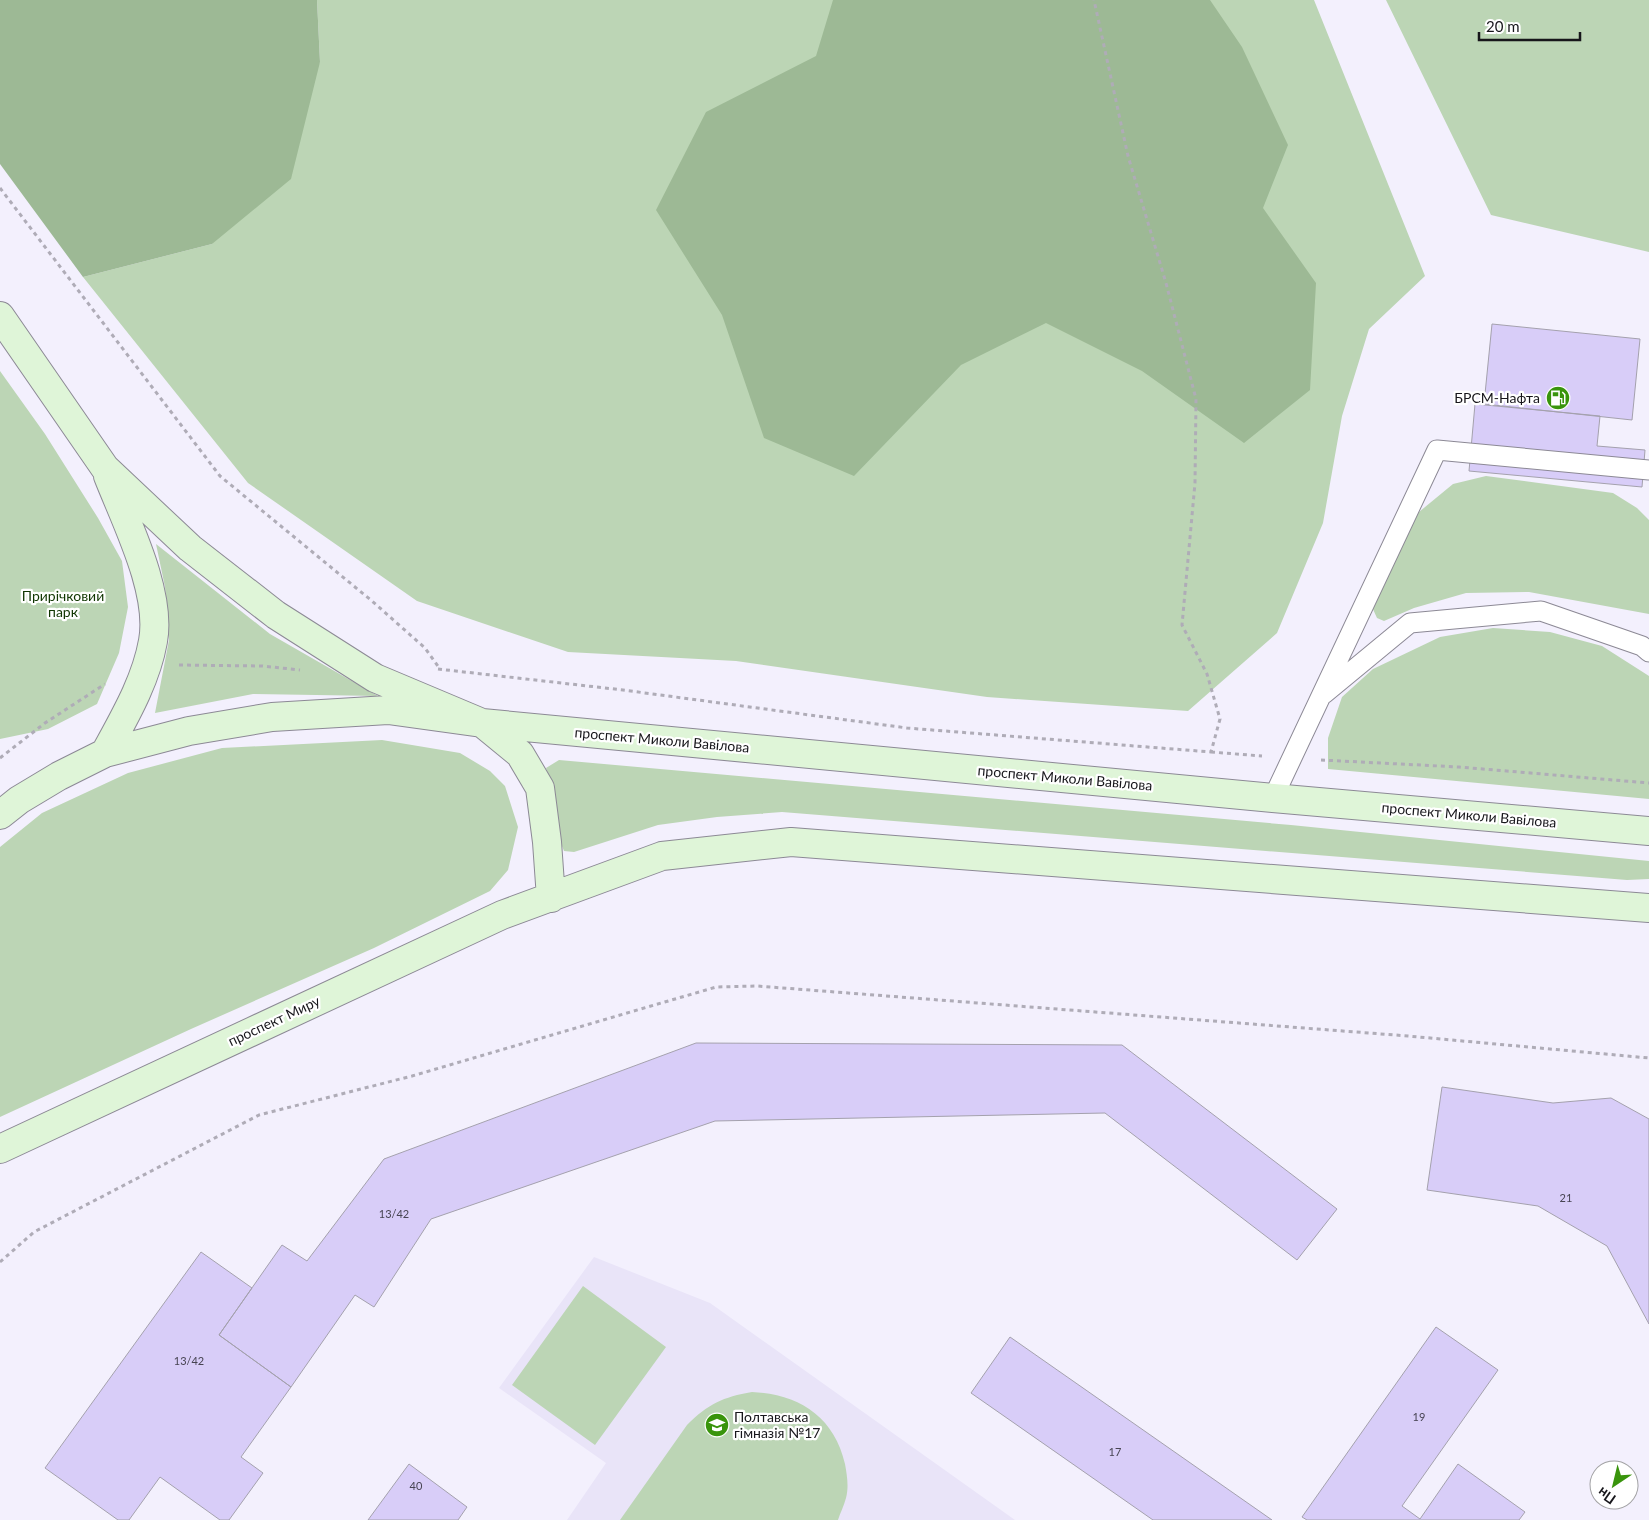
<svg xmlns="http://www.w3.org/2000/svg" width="1649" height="1520" font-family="Lato,sans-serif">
	<rect width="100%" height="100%" fill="#f3f0fd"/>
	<path fill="#e9e4f8" d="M594,1257L710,1303L1015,1520H567L606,1463L499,1388Z"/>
	<path fill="#bcd5b5" d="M317,0H1314L1425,276L1369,329L1342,416L1323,523L1277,633L1188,711L987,697L736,661L568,652L417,601L248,483L83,277L212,244L320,62Z
		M1386,0H1649V252L1491,215Z
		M0,371L45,434L98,518L122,561L128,607L119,653L97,704L48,729L0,739Z
		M1486,476L1613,493L1637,508L1649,520V614L1529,592L1466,593L1414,608L1384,621L1377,618L1372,607L1398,543L1419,512L1453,484Z
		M156,544L270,634L378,696L253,694L155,713L169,640L165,587Z
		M1493,628L1550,632L1602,646L1649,676V799L1328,769V738L1342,697L1373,669L1440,637Z
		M382,740L460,753L490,771L505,786L518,827L508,870L490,891L374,948L191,1029L0,1117V847L42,813L128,773L222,748Z
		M559,760L1291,825L1649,861V879L1627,880L782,812L717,817L658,825L574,852L564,851L558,836L557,809L546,768Z
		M583,1286L666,1347L595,1445L512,1385Z
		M752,1392C798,1394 834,1416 845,1464C847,1475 849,1487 846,1498C844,1506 840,1513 838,1520H620L687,1425C708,1404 723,1397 752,1392Z"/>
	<path fill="#9db995" d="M0,0H317L320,62L291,179L212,244L83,277L0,164Z
		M833,0H1210L1242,47L1288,145L1263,208L1316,283L1310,390L1244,443L1142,371L1046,323L961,365L854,476L764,438L722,315L656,210L706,112L816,56Z"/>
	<path fill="#d8cdf8" stroke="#a4a1ad" d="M1492,324L1640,339L1632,420L1484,404Z
		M1475,404L1600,416L1597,446L1645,450L1642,487L1469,471Z
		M696,1043L1122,1045L1337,1209L1297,1260L1105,1113L715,1121L431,1219L374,1307L355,1295L291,1387L219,1335L282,1245L307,1261L384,1159Z
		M1442,1087L1553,1103L1611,1098L1649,1119V1324L1607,1246L1538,1206L1427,1190Z
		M201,1252L252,1288L219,1335L291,1387L241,1457L263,1473L229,1520H220L160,1477L129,1520H118L45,1468Z
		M1436,1327L1498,1370L1402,1506L1420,1519L1458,1464L1525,1512L1519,1520H1307L1302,1517Z
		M1010,1337L1272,1520H1153L971,1393Z
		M409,1464L467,1507L458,1520H368Z"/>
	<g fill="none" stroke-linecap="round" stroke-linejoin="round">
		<g stroke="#8c8995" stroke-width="21">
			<path id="service" d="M1324,694L1410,623L1541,611L1642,646L1649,652
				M1273,798L1437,450L1649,470"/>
		</g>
		<g stroke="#8c8995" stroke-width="30">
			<path id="secondary" d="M0,316L105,468L190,548L276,615L375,678L482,723L520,754L540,788L547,842L551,898
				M105,753C124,718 146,681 153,641C162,592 126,522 108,476
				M0,815L19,800L59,776L105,753L189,731L272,717L388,710L482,723L1273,798L1649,831
				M0,1149L502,915L662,856L791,842L1649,908"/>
		</g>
		<path stroke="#afacb7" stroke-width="3" stroke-dasharray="4 4" stroke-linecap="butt" d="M0,188L220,476L372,601L425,648L440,669
			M179,665L262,666L300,670
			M438,669L623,690L907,728L1211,752L1220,719L1207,674L1182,625L1195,483L1196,399L1166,283L1128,156L1094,0
			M1211,752L1262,756
			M0,758L45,723L105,684
			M1321,760L1459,767L1649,783
			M0,1262L34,1232L259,1115L412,1076L716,987L757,986L1408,1036L1649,1058"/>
		<use href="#service" stroke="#fff" stroke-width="19"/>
		<use href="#secondary" stroke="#dff5d8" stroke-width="28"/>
	</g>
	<defs>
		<g id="fuel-disc" transform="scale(1.25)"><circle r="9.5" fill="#39940c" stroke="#fff"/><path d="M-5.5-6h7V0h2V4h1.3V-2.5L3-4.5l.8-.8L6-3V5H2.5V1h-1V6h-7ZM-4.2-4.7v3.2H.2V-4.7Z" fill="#fff"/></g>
		<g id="school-disc" transform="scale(1.25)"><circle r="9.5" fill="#39940c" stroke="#fff"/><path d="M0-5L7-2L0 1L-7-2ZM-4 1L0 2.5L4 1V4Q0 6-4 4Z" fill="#fff"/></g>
	</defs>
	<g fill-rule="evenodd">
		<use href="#fuel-disc" x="1558" y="398"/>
		<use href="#school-disc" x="717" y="1425"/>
	</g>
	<g text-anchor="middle" stroke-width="4.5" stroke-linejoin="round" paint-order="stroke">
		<g font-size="11" fill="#474452">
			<text x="1566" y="1202">21</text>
			<text x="394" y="1218">13/42</text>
			<text x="189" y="1365">13/42</text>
			<text x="1419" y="1421">19</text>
			<text x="1115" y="1456">17</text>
			<text x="416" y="1490">40</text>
		</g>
		<g font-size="14" fill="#17161b" stroke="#fff" text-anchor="end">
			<text x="1540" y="403">БРСМ-Нафта</text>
			<text x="734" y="1422" text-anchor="start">Полтавська<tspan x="734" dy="16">гімназія №17</tspan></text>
		</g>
		<g font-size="14" fill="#103602" stroke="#fff">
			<text x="63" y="601">Прирічковий<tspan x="63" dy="16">парк</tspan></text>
		</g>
		<g font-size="14" fill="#17161b" stroke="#fff">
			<text transform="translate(662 740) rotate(5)" y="5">проспект Миколи Вавілова</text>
			<text transform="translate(1065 778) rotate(5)" y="5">проспект Миколи Вавілова</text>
			<text transform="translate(1469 815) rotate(5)" y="5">проспект Миколи Вавілова</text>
			<text transform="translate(274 1021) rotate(-25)" y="5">проспект Миру</text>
		</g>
	</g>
	<g transform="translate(1614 1485) rotate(215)"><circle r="24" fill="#ffffff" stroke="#a2a2a4"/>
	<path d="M0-4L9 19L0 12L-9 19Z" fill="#39940c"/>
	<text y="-8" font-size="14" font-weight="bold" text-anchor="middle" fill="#17161b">Пн</text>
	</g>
	<path d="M1479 32v8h101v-8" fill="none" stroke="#17161b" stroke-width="2.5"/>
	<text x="1486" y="32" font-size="15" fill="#17161b" stroke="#ffffff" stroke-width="4" paint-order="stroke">20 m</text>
</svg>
